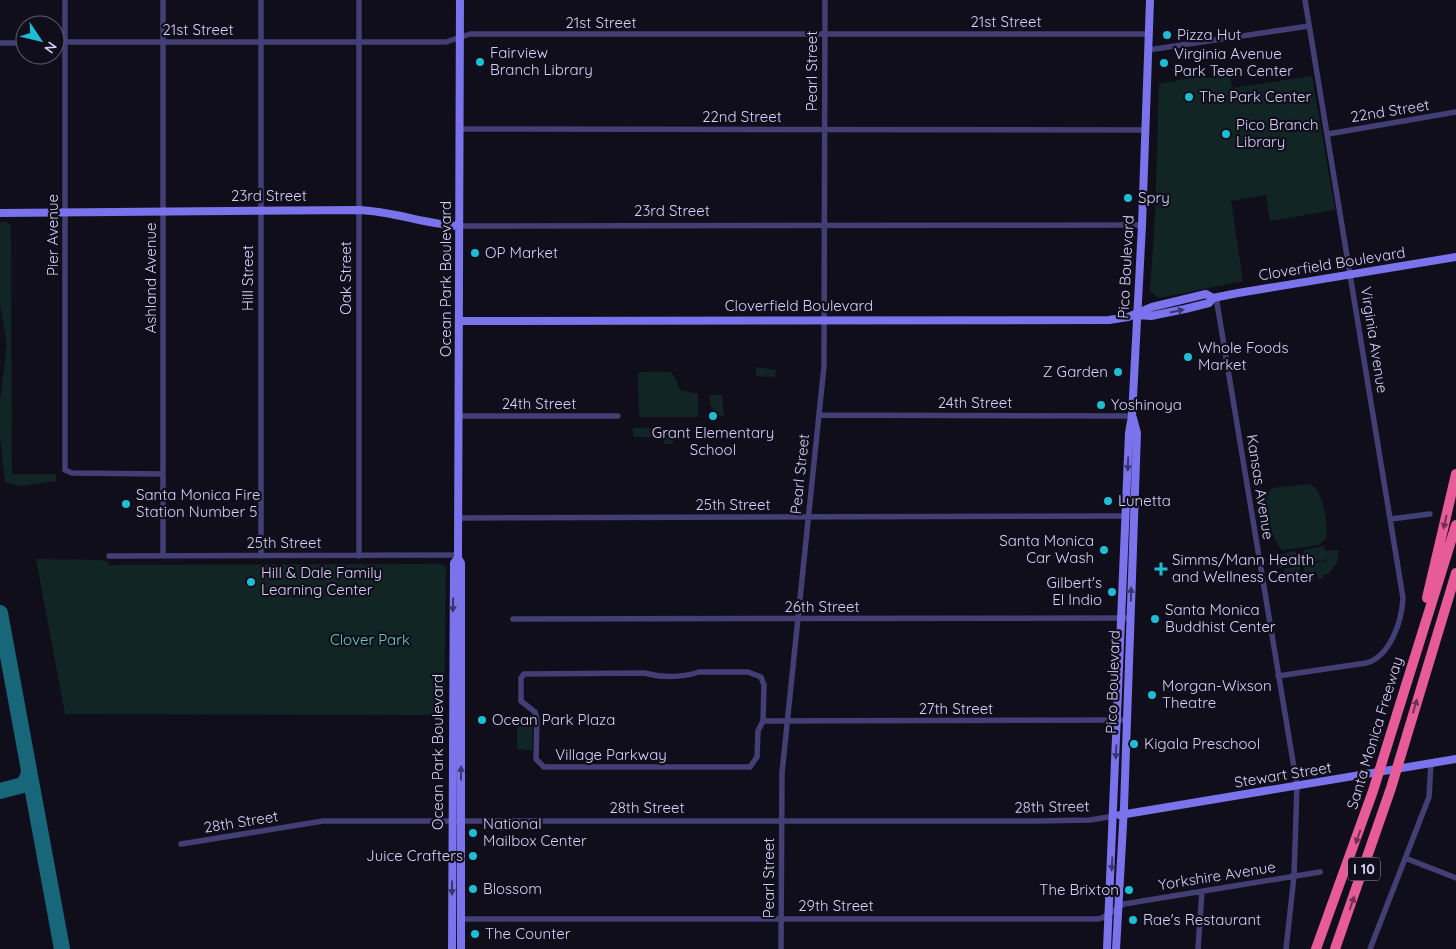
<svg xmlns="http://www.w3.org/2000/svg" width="1456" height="949" font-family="Quicksand,sans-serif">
	<rect width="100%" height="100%" fill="#110e1c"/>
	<path fill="#122525" d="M1206,75L1207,78L1230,75L1232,88L1312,76L1335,210L1270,221L1266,195L1231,201L1243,281L1159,298L1150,291L1155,216L1159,84Z
		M0,222H6L11,225L12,474H56V481L21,486L5,482L0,437V401L7,344L0,304Z
		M756,367L776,370L775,377L756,376Z
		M641,372H670L674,376L680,390L698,394V417H639L638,374Z
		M710,395H722L724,416H717L710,404Z
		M633,428H680V437H673V444H664V437H633Z
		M1309,484C1324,489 1327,524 1327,538L1319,545L1283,550C1272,544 1264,505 1266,493L1272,488Z
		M1324,546L1325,551L1339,550L1337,563L1328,574L1323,575L1322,571L1323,578L1318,579L1317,572H1313L1314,580H1310L1309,573H1307L1308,581H1304V565L1327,561L1326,556V560L1305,563L1303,550Z
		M1296,551L1298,564L1277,568L1274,555Z
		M36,559L101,560L109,562V565L441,564L446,568L444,715L65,714Z
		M1300,566V582L1295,583L1294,576H1290L1291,583L1287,584L1284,569Z
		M517,716H533L532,750L517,749Z"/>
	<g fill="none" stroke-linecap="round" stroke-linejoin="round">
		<path stroke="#186679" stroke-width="16" d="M0,613L62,949
			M0,791L23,785L28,777L29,770"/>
		<path stroke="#433f74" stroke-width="5.5" d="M65,0V470L72,473L163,474
			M359,0V556
			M55,42H446L470,34H1149
			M0,43H25
			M1148,50L1309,26
			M459,129L1145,130
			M1328,134L1456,112
			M459,226L1142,225
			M1216,297L1297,786L1294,876L1286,949
			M819,415L1132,416
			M460,416H618
			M459,518L1126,516
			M1391,519L1430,514
			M163,555V0
			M109,556L459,555
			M261,556V0
			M513,619L1130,618
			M699,672H748L761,677L764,685L763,721L758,731L757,757L750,767H544L536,759L537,719L535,712L521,701V678L524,674L644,673C663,678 680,678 699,672Z
			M1278,676L1366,663C1390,657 1402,621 1403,598L1305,0
			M763,721L1125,720
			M181,844L323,821H1038L1090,820L1114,816
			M1405,858L1456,878
			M461,919H1097L1102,918L1124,904L1320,872
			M781,949L782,773L824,366L825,0
			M1198,949L1202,891
			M1370,949L1429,797L1431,763"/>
		<path stroke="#7b73eb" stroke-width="8" d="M460,0L458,558L461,563V949
			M0,213L358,210C393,211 424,224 459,226
			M1137,315L1151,316L1185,309L1209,303L1213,298L1238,293L1456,257
			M459,321L1109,320L1128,317L1152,307L1206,294L1213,298
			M1120,815L1456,759
			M452,949L454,563L458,558
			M1107,949L1129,433L1132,416L1142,225L1150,0
			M1116,949L1124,807L1137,433L1133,418"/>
		<path stroke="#e85b99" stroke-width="10" d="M1427,598L1456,474
			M1316,949L1373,791L1456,525
			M1335,949L1391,788L1456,573"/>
	</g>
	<defs><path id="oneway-solid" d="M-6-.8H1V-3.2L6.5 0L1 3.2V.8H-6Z" transform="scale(1.25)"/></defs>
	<g fill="#3b366f">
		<use href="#oneway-solid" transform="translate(1177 311) rotate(-12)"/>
		<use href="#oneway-solid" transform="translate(1128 464) rotate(92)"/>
		<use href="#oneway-solid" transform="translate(1131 594) rotate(-89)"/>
		<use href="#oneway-solid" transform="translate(453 605) rotate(91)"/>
		<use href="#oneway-solid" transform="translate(1116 752) rotate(92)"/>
		<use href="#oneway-solid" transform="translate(461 773) rotate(-90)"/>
		<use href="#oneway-solid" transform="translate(1112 864) rotate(93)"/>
		<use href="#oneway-solid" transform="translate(452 888) rotate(90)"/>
	</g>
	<g fill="#723154">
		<use href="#oneway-solid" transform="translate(1445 522) rotate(103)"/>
		<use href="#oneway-solid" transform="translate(1415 706) rotate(-73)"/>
		<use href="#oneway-solid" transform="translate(1358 837) rotate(109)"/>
		<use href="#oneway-solid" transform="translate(1352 903) rotate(-70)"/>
	</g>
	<g fill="#1ebdd6" stroke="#110e1c" stroke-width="2">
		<circle cx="1167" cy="35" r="5"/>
		<circle cx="480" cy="62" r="5"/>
		<circle cx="1164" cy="63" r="5"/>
		<circle cx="1189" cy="97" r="5"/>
		<circle cx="1226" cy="134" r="5"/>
		<circle cx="1128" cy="198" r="5"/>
		<circle cx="475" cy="253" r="5"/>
		<circle cx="1188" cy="357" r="5"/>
		<circle cx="1118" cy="372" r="5"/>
		<circle cx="1101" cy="405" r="5"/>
		<circle cx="713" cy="416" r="5"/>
		<circle cx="1108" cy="501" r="5"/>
		<circle cx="126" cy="504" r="5"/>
		<circle cx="1104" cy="550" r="5"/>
		<path d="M1158.5 561.5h5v5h5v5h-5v5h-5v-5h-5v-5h5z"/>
		<circle cx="251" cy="582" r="5"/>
		<circle cx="1112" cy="592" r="5"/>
		<circle cx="1155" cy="619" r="5"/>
		<circle cx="1152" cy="695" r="5"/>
		<circle cx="482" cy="720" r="5"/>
		<circle cx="1134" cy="744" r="5"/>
		<circle cx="473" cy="833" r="5"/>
		<circle cx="473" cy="856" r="5"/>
		<circle cx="473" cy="889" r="5"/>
		<circle cx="1129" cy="890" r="5"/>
		<circle cx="1133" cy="920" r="5"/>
		<circle cx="475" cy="934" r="5"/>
	</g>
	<g text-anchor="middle" stroke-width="4.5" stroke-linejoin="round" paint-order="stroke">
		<rect fill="#110e1c" stroke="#9b95b6" stroke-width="1" x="1348" y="857.5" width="32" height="23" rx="4"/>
		<g font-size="14" font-weight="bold" fill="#d6cff8">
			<text x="1364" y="874">I 10</text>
		</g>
		<g font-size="15" fill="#d6cff8" stroke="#110e1c">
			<text x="1006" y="27">21st Street</text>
			<text x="601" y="28">21st Street</text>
			<text x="198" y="35">21st Street</text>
			<text transform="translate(812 71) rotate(-90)" y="5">Pearl Street</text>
			<text transform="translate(1390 111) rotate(-9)" y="5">22nd Street</text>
			<text x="742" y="122">22nd Street</text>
			<text x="269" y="201">23rd Street</text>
			<text x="672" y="216">23rd Street</text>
			<text transform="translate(53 235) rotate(-90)" y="5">Pier Avenue</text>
			<text transform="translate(1332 264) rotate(-9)" y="5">Cloverfield Boulevard</text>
			<text transform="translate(1126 267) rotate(-87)" y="5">Pico Boulevard</text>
			<text transform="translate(151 278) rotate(-90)" y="5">Ashland Avenue</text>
			<text transform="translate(248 278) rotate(-90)" y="5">Hill Street</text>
			<text transform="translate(346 278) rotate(-90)" y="5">Oak Street</text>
			<text transform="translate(446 279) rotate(-90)" y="5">Ocean Park Boulevard</text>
			<text x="799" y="311">Cloverfield Boulevard</text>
			<text transform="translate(1374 340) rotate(81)" y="5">Virginia Avenue</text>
			<text x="975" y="408">24th Street</text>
			<text x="539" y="409">24th Street</text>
			<text transform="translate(800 474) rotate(-84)" y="5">Pearl Street</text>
			<text transform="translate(1260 487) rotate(81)" y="5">Kansas Avenue</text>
			<text x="733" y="510">25th Street</text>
			<text x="284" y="548">25th Street</text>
			<text x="822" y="612">26th Street</text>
			<text transform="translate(1113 682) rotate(-88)" y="5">Pico Boulevard</text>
			<text x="956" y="714">27th Street</text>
			<text transform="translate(1375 733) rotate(-73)" y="5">Santa Monica Freeway</text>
			<text transform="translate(438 752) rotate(-90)" y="5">Ocean Park Boulevard</text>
			<text x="611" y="760">Village Parkway</text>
			<text transform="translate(1283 775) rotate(-9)" y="5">Stewart Street</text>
			<text transform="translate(1052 807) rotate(-1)" y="5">28th Street</text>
			<text x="647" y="813">28th Street</text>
			<text transform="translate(241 822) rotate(-9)" y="5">28th Street</text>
			<text transform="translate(1217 876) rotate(-9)" y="5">Yorkshire Avenue</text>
			<text transform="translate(769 878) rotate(-90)" y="5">Pearl Street</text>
			<text x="836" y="911">29th Street</text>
		</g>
		<g font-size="15" fill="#d6cff8" stroke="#110e1c" text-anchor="start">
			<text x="1177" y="40">Pizza Hut</text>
			<text x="490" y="58">Fairview<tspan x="490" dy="17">Branch Library</tspan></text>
			<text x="1174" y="59">Virginia Avenue<tspan x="1174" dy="17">Park Teen Center</tspan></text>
			<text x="1199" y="102">The Park Center</text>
			<text x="1236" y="130">Pico Branch<tspan x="1236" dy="17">Library</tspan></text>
			<text x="1138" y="203">Spry</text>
			<text x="485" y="258">OP Market</text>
			<text x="1198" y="353">Whole Foods<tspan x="1198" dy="17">Market</tspan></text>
			<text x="1108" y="377" text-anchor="end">Z Garden</text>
			<text x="1111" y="410">Yoshinoya</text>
			<text x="713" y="438" text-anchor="middle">Grant Elementary<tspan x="713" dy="17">School</tspan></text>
			<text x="136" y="500">Santa Monica Fire<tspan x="136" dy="17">Station Number 5</tspan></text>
			<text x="1118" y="506">Lunetta</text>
			<text x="1094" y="546" text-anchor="end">Santa Monica<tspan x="1094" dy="17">Car Wash</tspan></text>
			<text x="1172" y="565">Simms/Mann Health<tspan x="1172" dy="17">and Wellness Center</tspan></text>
			<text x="261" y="578">Hill &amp; Dale Family<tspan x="261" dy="17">Learning Center</tspan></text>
			<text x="1102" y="588" text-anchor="end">Gilbert's<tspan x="1102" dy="17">El Indio</tspan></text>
			<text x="1165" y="615">Santa Monica<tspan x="1165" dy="17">Buddhist Center</tspan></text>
			<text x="1162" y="691">Morgan-Wixson<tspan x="1162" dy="17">Theatre</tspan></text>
			<text x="492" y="725">Ocean Park Plaza</text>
			<text x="1144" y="749">Kigala Preschool</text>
			<text x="483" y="829">National<tspan x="483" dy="17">Mailbox Center</tspan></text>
			<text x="463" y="861" text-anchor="end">Juice Crafters</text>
			<text x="483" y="894">Blossom</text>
			<text x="1119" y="895" text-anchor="end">The Brixton</text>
			<text x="1143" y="925">Rae's Restaurant</text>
			<text x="485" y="939">The Counter</text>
		</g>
		<g font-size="15" fill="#66cdb7" stroke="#110e1c">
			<text x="370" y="645">Clover Park</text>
		</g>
	</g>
	<g transform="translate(40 40) rotate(125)"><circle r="24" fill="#110e1c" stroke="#605b74"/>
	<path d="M0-4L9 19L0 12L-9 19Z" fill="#1ebdd6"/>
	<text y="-8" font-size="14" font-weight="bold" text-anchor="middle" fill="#d6cff8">N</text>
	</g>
</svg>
